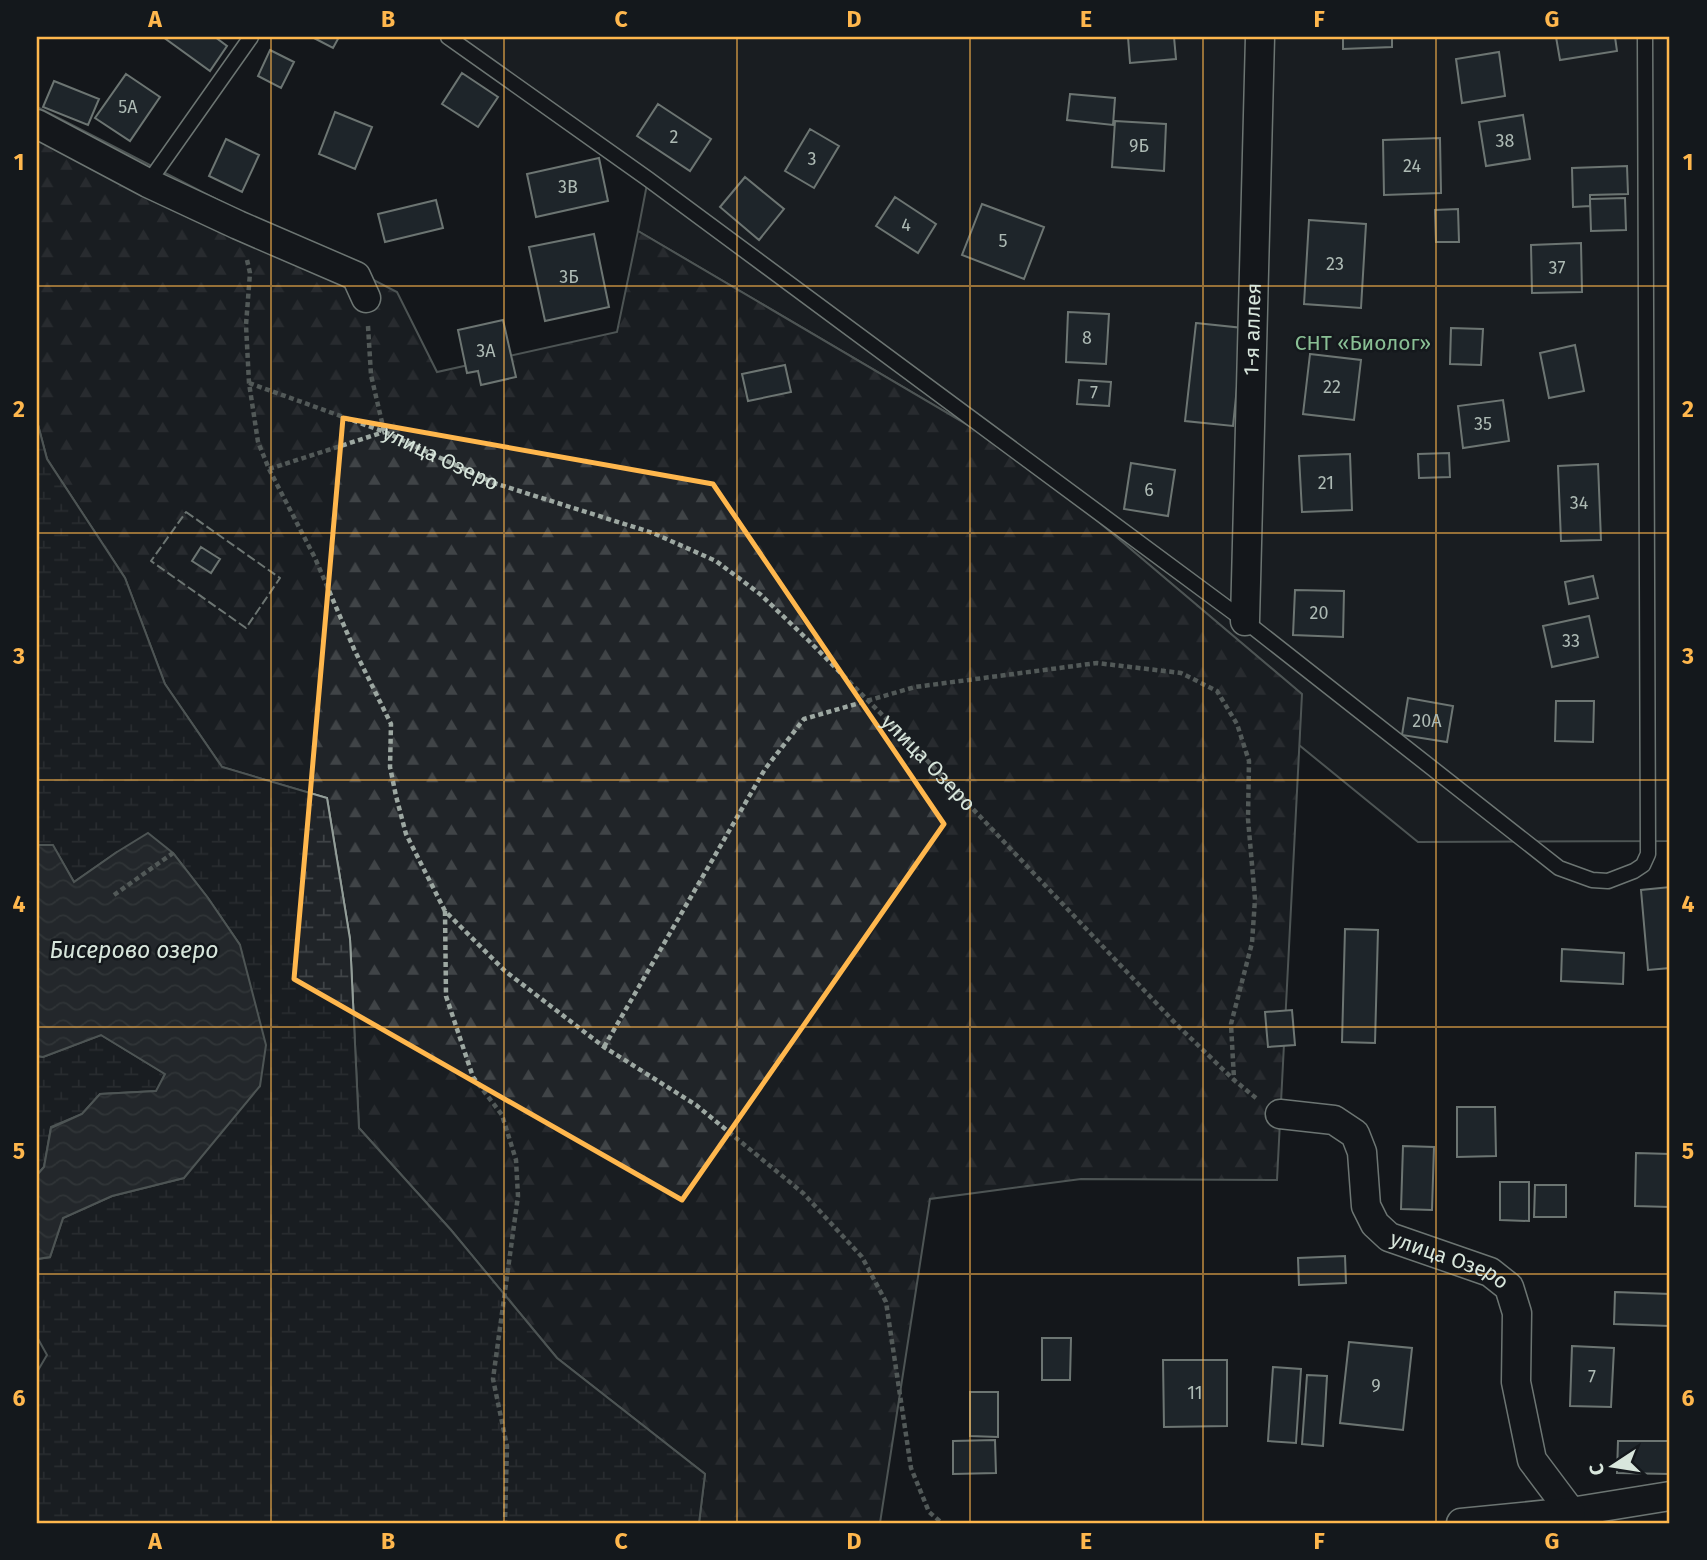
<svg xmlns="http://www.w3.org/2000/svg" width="1707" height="1560" font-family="'Fira Sans',sans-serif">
	<defs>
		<pattern id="forest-firs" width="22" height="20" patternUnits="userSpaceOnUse" patternTransform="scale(1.75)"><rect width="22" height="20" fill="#202428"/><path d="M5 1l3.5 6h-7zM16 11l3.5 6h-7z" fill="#404447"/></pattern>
		<pattern id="wetland-marsh" width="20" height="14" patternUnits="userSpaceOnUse" patternTransform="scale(1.75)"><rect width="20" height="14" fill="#202428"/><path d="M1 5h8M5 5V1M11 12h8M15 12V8" fill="none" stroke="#404447"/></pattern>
		<pattern id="water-waves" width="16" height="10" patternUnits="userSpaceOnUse" patternTransform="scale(1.75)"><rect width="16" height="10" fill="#363b3e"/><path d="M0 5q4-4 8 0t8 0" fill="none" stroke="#525759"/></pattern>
	</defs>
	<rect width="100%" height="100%" fill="#14181c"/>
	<path fill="#202428" stroke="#939e99" stroke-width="2" d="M448,37H1670V841L1418,842L1299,745L1301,694L1022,457L638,231L648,179Z"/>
	<path fill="url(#forest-firs)" stroke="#939e99" stroke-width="2" d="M37,107L397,292L437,372L617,332L638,231L1022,457L1302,694L1277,1180L1081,1179L930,1199L880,1523H699L705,1474L557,1358L451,1230L359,1128L350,939L327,798L222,767L165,684L125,578L47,459L37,421Z"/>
	<path fill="url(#wetland-marsh)" stroke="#939e99" stroke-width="2" d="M37,421L47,459L125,578L165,684L222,767L327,798L350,939L359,1128L451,1230L557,1358L705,1474L699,1523H37V1372L47,1355L37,1337V1259L50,1257L63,1218L112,1196L184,1178L240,945L208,898L173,853L117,852L74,882L53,846L37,845Z
		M101,1035L165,1074L157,1091L100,1094L82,1114L51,1127L44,1167L37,1175V1056L43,1057Z"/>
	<path fill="url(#water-waves)" stroke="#939e99" stroke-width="2" d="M148,833L173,853L208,898L240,945L266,1045L260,1086L184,1178L112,1196L63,1218L50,1257L37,1259V1175L44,1167L51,1128L82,1114L100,1094L156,1091L165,1074L101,1035L43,1057L37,1056V845H53L74,882L117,852Z"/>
	<path fill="#2c363c" stroke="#d8e6dc" stroke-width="2" d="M163,37H215L227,46L210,71Z
		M312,37H339L333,48Z
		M1128,37H1174L1176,59L1130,63Z
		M1343,37H1392V47L1343,49Z
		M1556,37H1615L1617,51L1560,60Z
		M270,50L294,62L281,88L258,76Z
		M1499,52L1505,96L1462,103L1456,59Z
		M462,73L498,97L478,127L442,104Z
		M126,74L160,97L130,141L95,118Z
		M54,81L99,99L88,125L43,107Z
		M1070,94L1115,98L1113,125L1067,120Z
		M658,104L711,139L690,171L637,136Z
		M335,112L372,127L355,169L319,154Z
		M1523,115L1530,159L1486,166L1479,122Z
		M1115,121L1166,124L1164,171L1112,167Z
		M810,129L839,146L814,188L785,171Z
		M1440,138L1441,193L1384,195L1383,140Z
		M226,139L259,155L242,192L209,176Z
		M599,158L608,201L536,217L527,174Z
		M1627,166L1628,194L1590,195V206L1573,207L1572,168Z
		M745,177L784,209L759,240L720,207Z
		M895,197L936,224L918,253L876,226Z
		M1625,198L1626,230L1591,231L1590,199Z
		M436,200L443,228L385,242L378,214Z
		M982,204L1044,227L1024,279L962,255Z
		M1458,209L1459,242H1436L1435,210Z
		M1309,220L1366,224L1361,308L1304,304Z
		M594,234L609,307L545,321L529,247Z
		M1581,243L1582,292L1532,293L1531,245Z
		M1068,312L1109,314L1106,364L1066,362Z
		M503,320L516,377L481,385L478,371L467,373L458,330Z
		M1196,323L1243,328L1233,426L1185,421Z
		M1451,328L1483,329L1481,365L1450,364Z
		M1575,345L1584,391L1549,398L1540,353Z
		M1310,354L1361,360L1354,420L1303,414Z
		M785,365L791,392L748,401L742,374Z
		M1079,380L1111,382L1109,406L1077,404Z
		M1503,400L1509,441L1463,448L1458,406Z
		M1449,453L1450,477L1419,478L1418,454Z
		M1350,454L1352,510L1302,512L1299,456Z
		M1131,463L1175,470L1168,516L1124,509Z
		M1598,464L1601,540L1561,541L1558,466Z
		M201,547L220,559L211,573L192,561Z
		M1593,576L1598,598L1569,604L1565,582Z
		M1295,590L1344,591L1343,637L1293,635Z
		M1589,616L1598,657L1552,667L1543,626Z
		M1408,698L1453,706L1447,742L1402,735Z
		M1556,701H1594L1593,742L1555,741Z
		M1670,887V968L1648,970L1641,890Z
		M1345,929L1378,930L1375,1043L1342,1042Z
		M1562,949L1624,953L1623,984L1561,981Z
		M1292,1010L1295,1045L1268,1047L1265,1012Z
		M1668,1026H1670V1097H1668Z
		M1457,1107H1495L1496,1156L1457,1157Z
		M1403,1146L1434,1147L1432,1210L1401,1209Z
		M1636,1153L1670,1154V1207L1635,1206Z
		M1500,1182H1529V1221L1500,1220Z
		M1535,1185H1566V1217H1534Z
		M1345,1256L1346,1283L1299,1285L1298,1258Z
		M1615,1292L1670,1294V1326L1614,1324Z
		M1042,1338H1071L1070,1380H1042Z
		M1349,1342L1412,1348L1403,1430L1340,1423Z
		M1572,1346L1614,1348L1611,1407L1570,1406Z
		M1163,1360H1227V1426L1164,1427Z
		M1273,1367L1301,1369L1296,1443L1268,1441Z
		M1307,1375L1327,1376L1323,1446L1302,1444Z
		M970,1392H998V1437L970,1436Z
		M995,1440L996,1473L953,1474V1441Z
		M1618,1441H1670V1474L1617,1473Z"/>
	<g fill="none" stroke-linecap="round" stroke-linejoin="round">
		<g stroke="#d8e6dc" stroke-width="17">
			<path id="service" d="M448,37L648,179L1245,621L1559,868L1592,880L1608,881L1634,871L1643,865L1648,854L1645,37
				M148,183L251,37"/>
		</g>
		<g stroke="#d8e6dc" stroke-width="31">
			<g id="minor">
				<path d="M37,124L148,183L238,225L356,276L366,298"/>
				<path id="s2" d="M1245,621L1260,37"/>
				<path id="s3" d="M1280,1114L1334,1120L1355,1134L1362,1152L1366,1206L1375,1224L1389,1237L1490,1272L1509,1287L1517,1313L1516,1382L1532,1460L1571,1512L1670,1496"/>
				<path d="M1461,1523L1571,1512"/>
			</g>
		</g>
		<g stroke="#9da8a2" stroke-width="4.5" stroke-dasharray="5 3.5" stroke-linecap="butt">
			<path d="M247,260L250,273L246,325L249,383L258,442L269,469L315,558L354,649L391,724L390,767L396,796L406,834L445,911L505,971L604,1047L696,1105L803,1193L862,1257L886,1302L911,1468L929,1512L942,1523"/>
			<path d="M368,326L371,375L384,431"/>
			<path id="s1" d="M249,383L385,432L494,483L653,533L716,561L760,594L809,641L922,755L1176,1024L1234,1080L1256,1098"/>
			<path d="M269,469L384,432"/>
			<path d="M114,895L173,853"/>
			<path d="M445,911L446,996L473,1077L502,1115L516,1160L518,1196L493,1379L507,1446L505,1523"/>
			<path d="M604,1047L765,769L804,719L915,687L1097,663L1181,673L1217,691L1237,724L1249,761L1248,819L1255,899L1252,943L1231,1024L1234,1079"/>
		</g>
		<use href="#service" stroke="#14181c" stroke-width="14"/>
		<use href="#minor" stroke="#14181c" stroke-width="28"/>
		<path stroke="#d8e6dc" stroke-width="2" stroke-dasharray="9 3.5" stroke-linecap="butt" d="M186,512L280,578L246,628L151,561Z"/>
	</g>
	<path d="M0 0H1707V1560H0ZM343,418L713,484L944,824L682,1200L294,979Z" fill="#14181c" fill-opacity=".55" fill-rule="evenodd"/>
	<path fill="none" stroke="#ffb74d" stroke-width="5" stroke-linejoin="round" d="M343,418L713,484L944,824L682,1200L294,979Z"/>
	<path fill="none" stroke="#ffb74d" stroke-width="2" stroke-opacity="0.55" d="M271,37V1523M504,37V1523M737,37V1523M970,37V1523M1203,37V1523M1436,37V1523M37,286H1670M37,533H1670M37,780H1670M37,1027H1670M37,1274H1670"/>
	<g text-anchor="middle" stroke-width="5" stroke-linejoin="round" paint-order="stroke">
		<g font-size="18" fill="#adbab4">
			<text x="128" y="113">5А</text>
			<text x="674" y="143">2</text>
			<text x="1505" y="147">38</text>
			<text x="1139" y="152">9Б</text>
			<text x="812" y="165">3</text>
			<text x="1412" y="172">24</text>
			<text x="568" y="193">3В</text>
			<text x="906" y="231">4</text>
			<text x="1003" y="247">5</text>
			<text x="1335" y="270">23</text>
			<text x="1557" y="274">37</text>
			<text x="569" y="283">3Б</text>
			<text x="1087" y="344">8</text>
			<text x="486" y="357">3А</text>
			<text x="1332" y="393">22</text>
			<text x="1094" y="399">7</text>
			<text x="1483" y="430">35</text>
			<text x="1326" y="489">21</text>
			<text x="1149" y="496">6</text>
			<text x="1579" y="509">34</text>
			<text x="1319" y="619">20</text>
			<text x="1571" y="647">33</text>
			<text x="1427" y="727">20А</text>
			<text x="1592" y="1383">7</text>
			<text x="1376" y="1392">9</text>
			<text x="1195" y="1399">11</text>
		</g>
		<g font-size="21" fill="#d8e6dc" stroke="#14181c">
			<text dy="7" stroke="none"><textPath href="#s2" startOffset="292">1-я аллея</textPath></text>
			<text dy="7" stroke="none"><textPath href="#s1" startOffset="206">улица Озеро</textPath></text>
			<text dy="7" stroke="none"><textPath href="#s1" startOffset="794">улица Озеро</textPath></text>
			<text dy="7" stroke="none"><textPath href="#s3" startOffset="257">улица Озеро</textPath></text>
		</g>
		<g font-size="21" fill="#8ac095" stroke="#14181c">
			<text x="1363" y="350">СНТ «Биолог»</text>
		</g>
		<g font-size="23" font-style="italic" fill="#d8e6dc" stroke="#14181c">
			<text x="134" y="958">Бисерово озеро</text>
		</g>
	</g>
	<rect width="1707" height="1560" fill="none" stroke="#14181c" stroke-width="77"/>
	<g transform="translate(1613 1466) rotate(258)" stroke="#14181c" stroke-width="5" paint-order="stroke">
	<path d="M0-5L12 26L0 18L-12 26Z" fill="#d8e6dc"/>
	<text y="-10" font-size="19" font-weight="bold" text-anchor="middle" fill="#d8e6dc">С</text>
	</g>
	<rect x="38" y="38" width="1630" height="1484" fill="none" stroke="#ffb74d" stroke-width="2.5"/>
	<g font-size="23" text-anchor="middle" font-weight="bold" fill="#ffb74d">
		<text x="155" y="27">A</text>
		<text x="388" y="27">B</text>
		<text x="621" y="27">C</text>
		<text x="854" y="27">D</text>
		<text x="1086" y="27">E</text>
		<text x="1319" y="27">F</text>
		<text x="1552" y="27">G</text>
		<text x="19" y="170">1</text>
		<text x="1688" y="170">1</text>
		<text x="19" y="417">2</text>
		<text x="1688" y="417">2</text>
		<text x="19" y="664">3</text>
		<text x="1688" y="664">3</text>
		<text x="19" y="912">4</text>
		<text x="1688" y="912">4</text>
		<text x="19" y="1159">5</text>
		<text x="1688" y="1159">5</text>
		<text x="19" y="1406">6</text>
		<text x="1688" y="1406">6</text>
		<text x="155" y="1549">A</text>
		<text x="388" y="1549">B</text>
		<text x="621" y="1549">C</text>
		<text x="854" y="1549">D</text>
		<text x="1086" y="1549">E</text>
		<text x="1319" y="1549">F</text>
		<text x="1552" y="1549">G</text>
	</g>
</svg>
